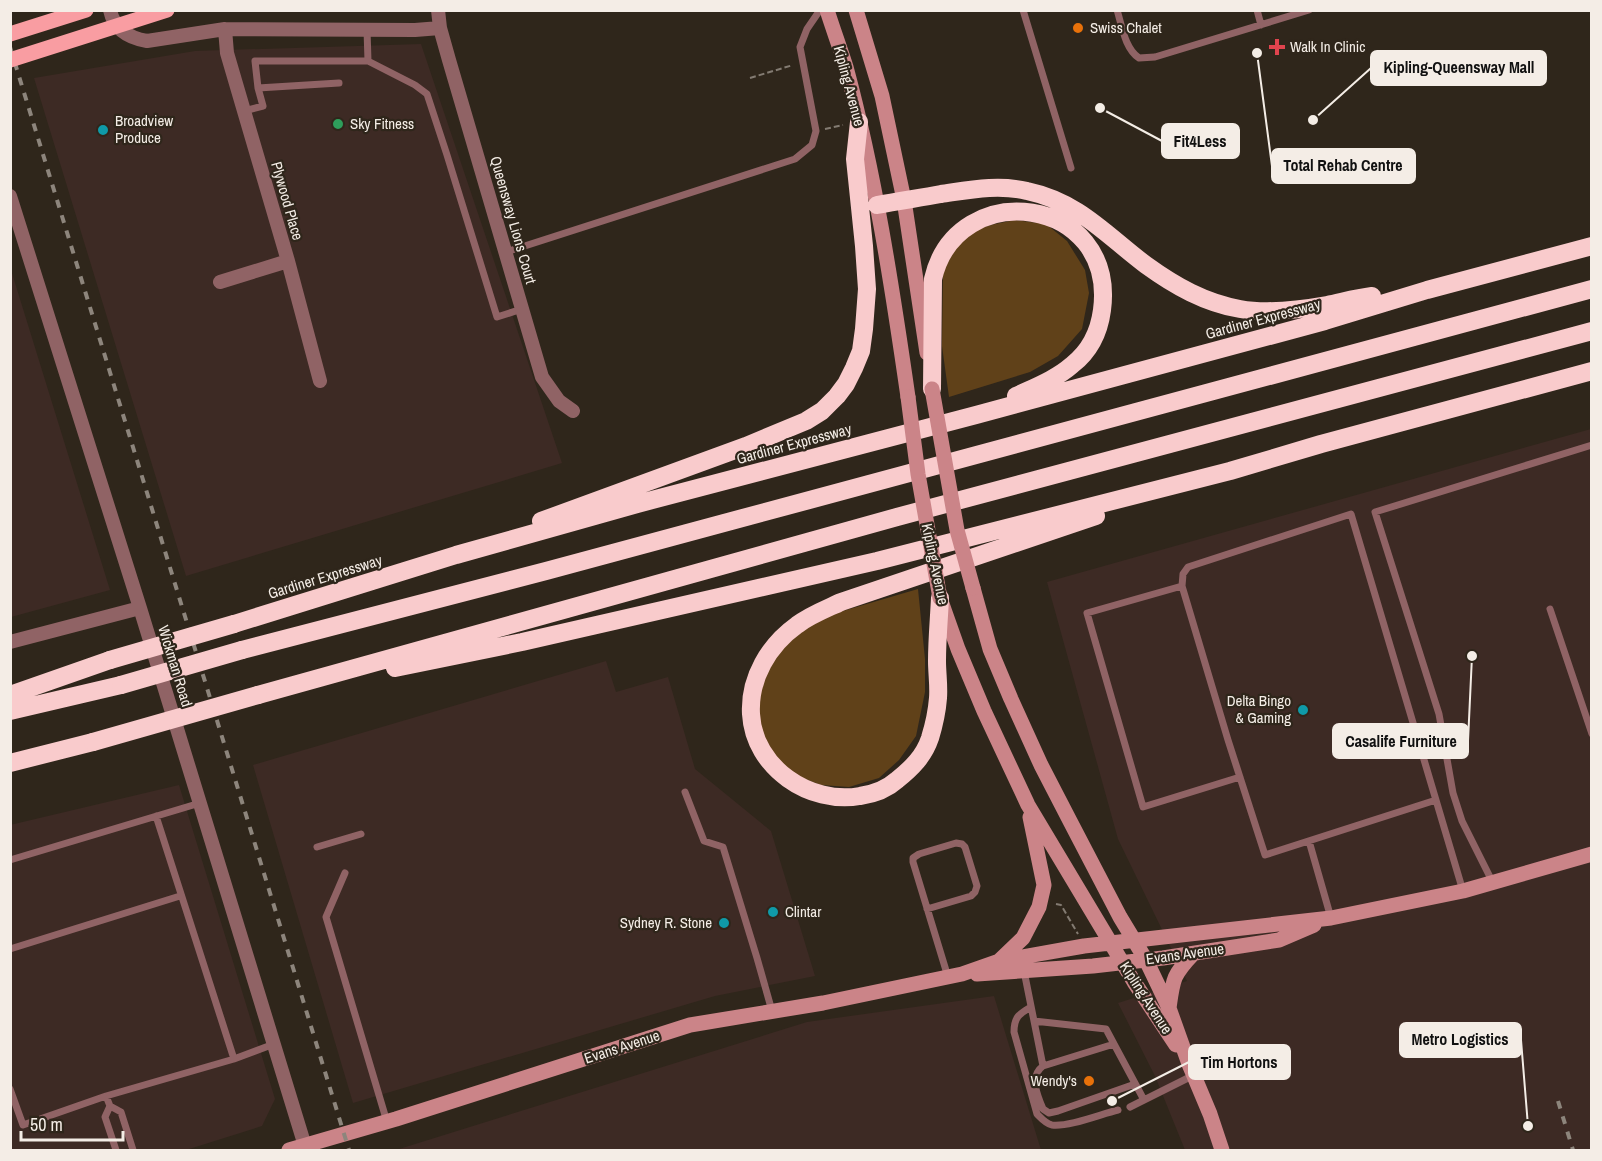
<svg xmlns="http://www.w3.org/2000/svg" width="1602" height="1161" font-family="'Archivo Narrow',sans-serif">
	<rect width="100%" height="100%" fill="#2f261b"/>
	<path fill="#3d2a24" d="M421,44L562,463L186,576L34,78L195,51Z
		M11,270L110,590L11,617H10Z
		M1591,429V1150H1185L1155,1076L1118,1003L1187,981L1118,839L1047,582Z
		M606,661L616,692L668,677L695,769L771,831L815,976L715,996L353,1103L253,765Z
		M179,785L275,1099L262,1126L186,1150H11L10,825Z
		M994,996L1041,1150H396L807,1022Z"/>
	<path fill="#604119" d="M1015,220L1046,224L1067,241L1085,270L1089,293L1082,329L1058,356L1030,372L949,397L942,346L943,271L959,242L981,228L995,224Z
		M918,589L925,659V692L916,736L899,760L879,778L849,787L821,785L797,776L775,757L761,730L757,706L765,673L781,650L807,627L836,613Z"/>
	<g fill="none" stroke-linecap="round" stroke-linejoin="round">
		<path stroke="#837b72" stroke-width="2" stroke-dasharray="6 3" stroke-linecap="butt" d="M1333,12V10
			M750,78L793,65
			M825,129L843,125
			M1056,904L1061,905L1078,934"/>
		<path stroke="#906365" stroke-width="7" d="M1023,10L1071,168
			M1117,10C1122,26 1125,49 1139,58L1155,57L1309,10
			M1257,10L1261,25
			M368,61L415,85L427,94L447,155L497,317L522,309
			M339,83L258,88L255,61H368L367,30
			M244,111L263,106L258,88
			M506,252L795,159L812,145L816,131L800,47L807,29L820,10
			M1182,586L1087,613L1143,807L1240,777
			M1550,609L1592,734
			M685,792L704,841L723,847L757,958L772,1011
			M1436,800L1265,855L1228,740L1182,586L1183,574L1188,567L1351,514L1463,891
			M156,816L234,1059L274,1044
			M1309,841L1331,918
			M317,847L361,834
			M10,860L200,803
			M345,873L326,917L387,1122
			M1493,883L1462,821L1453,793L1439,714L1375,512L1592,445
			M927,909L971,896L975,892L977,886L965,847L962,844L956,843L919,854L913,858V862L948,977
			M10,949L180,896
			M1024,971L1043,1066L1114,1044L1106,1029L1034,1021
			M1031,1007C1019,1014 1014,1017 1014,1032L1037,1114C1041,1118 1046,1124 1052,1125C1069,1127 1101,1114 1118,1110
			M1114,1044L1144,1100L1194,1075
			M1043,1066C1029,1076 1037,1095 1043,1109L1049,1113L1058,1111L1135,1084
			M10,1089L23,1125L106,1096L110,1106L121,1112L133,1150
			M106,1096L234,1059
			M110,1106L105,1117L116,1150
			M1130,1107L1144,1100"/>
		<path stroke="#906365" stroke-width="14" d="M110,10C114,29 129,38 147,41L225,29L415,30L440,28
			M438,10L440,28L449,60L542,377L559,401L573,411
			M225,29L227,53L288,261L320,381
			M10,196L140,608L305,1146
			M220,282L288,261
			M10,642L140,608"/>
		<path stroke="#cb8488" stroke-width="15" d="M827,10C833,29 840,48 846,67C875,175 892,286 908,397
			M856,10L882,96L904,200L927,353
			M973,588L990,649L1011,699L1041,765L1071,823L1120,917L1146,960L1169,1008L1189,1064L1210,1114L1222,1150
			M941,601L958,649L984,711L1028,805L1134,982L1176,1045
			M999,961L1023,938L1039,907L1044,885L1030,817
			M977,974L1093,966L1163,958L1279,940L1314,925
			M1169,1008C1173,979 1173,975 1193,954
			M289,1150L396,1119L690,1025L823,1003L962,974L999,961L1084,946L1331,918L1463,891L1592,854"/>
		<path stroke="#f99da2" stroke-width="15" d="M10,34L86,10"/>
		<path stroke="#f9cbcc" stroke-width="18" d="M877,205C898,201 919,198 941,194C969,190 998,184 1027,191C1079,202 1106,235 1146,265C1175,286 1205,303 1240,309C1268,314 1299,310 1327,305C1342,302 1356,298 1372,296
			M932,389L933,279C957,175 1117,196 1102,310C1099,333 1090,351 1072,365C1056,379 1035,387 1016,396
			M541,521L746,446L806,421L822,411L837,396L846,384L854,368L861,351L864,329L867,289L864,246L855,159L859,122
			M940,598C939,619 937,640 937,661C937,673 939,686 938,698C937,711 934,725 930,738C924,756 912,768 897,780C887,789 874,794 860,796C810,805 754,768 751,714C749,678 769,645 797,625C810,615 826,609 841,602L1096,516
			M234,624L456,555L637,504L976,415L1325,321L1427,290L1592,246
			M242,650L546,571L1592,289
			M395,668L522,642L877,561L1230,471L1321,444L1592,371
			M10,695L110,660
			M258,695L897,517L1592,331
			M10,711L121,685
			M10,763L93,742"/>
		<path stroke="#8d857c" stroke-width="4" stroke-dasharray="8 8" stroke-linecap="butt" d="M10,47L349,1150
			M1558,1101L1573,1150"/>
		<path stroke="#cb8488" stroke-width="15" d="M932,389L957,530L973,588
			M908,397L918,474L940,598"/>
		<path stroke="#f99da2" stroke-width="15" d="M10,60L167,10"/>
		<path stroke="#f9cbcc" stroke-width="18" d="M110,660L234,624
			M121,685L242,650
			M93,742L258,695"/>
	</g>
	<g fill="#e8710a" stroke="#2f261b" stroke-width="2">
		<circle cx="1078" cy="28" r="6"/>
		<circle cx="1089" cy="1081" r="6"/>
	</g>
	<path fill="#e0444e" stroke="#2f261b" stroke-width="2" d="M1274 38h6v6h6v6h-6v6h-6v-6h-6v-6h6z"/>
	<circle fill="#2e9e5b" stroke="#2f261b" stroke-width="2" cx="338" cy="124" r="6"/>
	<g fill="#0f9aa8" stroke="#2f261b" stroke-width="2">
		<circle cx="103" cy="130" r="6"/>
		<circle cx="1303" cy="710" r="6"/>
		<circle cx="773" cy="912" r="6"/>
		<circle cx="724" cy="923" r="6"/>
	</g>
	<g text-anchor="middle" stroke-width="4.5" stroke-linejoin="round" paint-order="stroke">
		<g font-size="15" fill="#f4ede6" stroke="#2f261b" text-anchor="start">
			<text x="1090" y="33">Swiss Chalet</text>
			<text x="1290" y="52">Walk In Clinic</text>
			<text x="115" y="126">Broadview<tspan x="115" dy="17">Produce</tspan></text>
			<text x="350" y="129">Sky Fitness</text>
			<text x="1291" y="706" text-anchor="end">Delta Bingo<tspan x="1291" dy="17">&amp; Gaming</tspan></text>
			<text x="785" y="917">Clintar</text>
			<text x="712" y="928" text-anchor="end">Sydney R. Stone</text>
			<text x="1077" y="1086" text-anchor="end">Wendy's</text>
		</g>
		<g font-size="15" fill="#f4ede6" stroke="#2f261b">
			<text transform="translate(849 86) rotate(75)" y="5">Kipling Avenue</text>
			<text transform="translate(287 201) rotate(74)" y="5">Plywood Place</text>
			<text transform="translate(513 220) rotate(74)" y="5">Queensway Lions Court</text>
			<text transform="translate(1263 319) rotate(-15)" y="5">Gardiner Expressway</text>
			<text transform="translate(794 444) rotate(-15)" y="5">Gardiner Expressway</text>
			<text transform="translate(935 564) rotate(78)" y="5">Kipling Avenue</text>
			<text transform="translate(325 577) rotate(-17)" y="5">Gardiner Expressway</text>
			<text transform="translate(175 666) rotate(73)" y="5">Wickman Road</text>
			<text transform="translate(1185 954) rotate(-8)" y="5">Evans Avenue</text>
			<text transform="translate(1146 998) rotate(57)" y="5">Kipling Avenue</text>
			<text transform="translate(622 1047) rotate(-18)" y="5">Evans Avenue</text>
		</g>
	</g>
	<path fill="none" stroke="#f4ede6" stroke-width="2" d="M1313 120L1371 68M1100 108L1162 141M1257 53L1272 166M1472 656L1468 741M1528 1126L1521 1040M1112 1101L1189 1062"/>
	<g fill="#f4ede6" stroke="#2f261b" stroke-width="2">
		<circle cx="1313" cy="120" r="6"/>
		<circle cx="1100" cy="108" r="6"/>
		<circle cx="1257" cy="53" r="6"/>
		<circle cx="1472" cy="656" r="6"/>
		<circle cx="1528" cy="1126" r="6"/>
		<circle cx="1112" cy="1101" r="6"/>
	</g>
	<g fill="#f4ede6" stroke="#f4ede6" stroke-width="2">
		<rect x="1371" y="51" width="175" height="34" rx="6"/>
		<rect x="1162" y="124" width="77" height="34" rx="6"/>
		<rect x="1272" y="149" width="143" height="34" rx="6"/>
		<rect x="1333" y="724" width="135" height="34" rx="6"/>
		<rect x="1400" y="1023" width="121" height="34" rx="6"/>
		<rect x="1189" y="1045" width="101" height="34" rx="6"/>
	</g>
	<g font-size="16" text-anchor="middle" font-weight="bold" fill="#111">
		<text x="1459" y="73">Kipling-Queensway Mall</text>
		<text x="1200" y="147">Fit4Less</text>
		<text x="1343" y="171">Total Rehab Centre</text>
		<text x="1401" y="747">Casalife Furniture</text>
		<text x="1460" y="1045">Metro Logistics</text>
		<text x="1239" y="1068">Tim Hortons</text>
	</g>
	<rect width="1602" height="1161" fill="none" stroke="#f4ede6" stroke-width="24"/>
	<path d="M21 1131v9h102v-9" fill="none" stroke="#f4ede6" stroke-width="3"/>
	<text x="30" y="1131" font-size="18" fill="#f4ede6" stroke="#2f261b" stroke-width="4.5" paint-order="stroke">50 m</text>
</svg>
